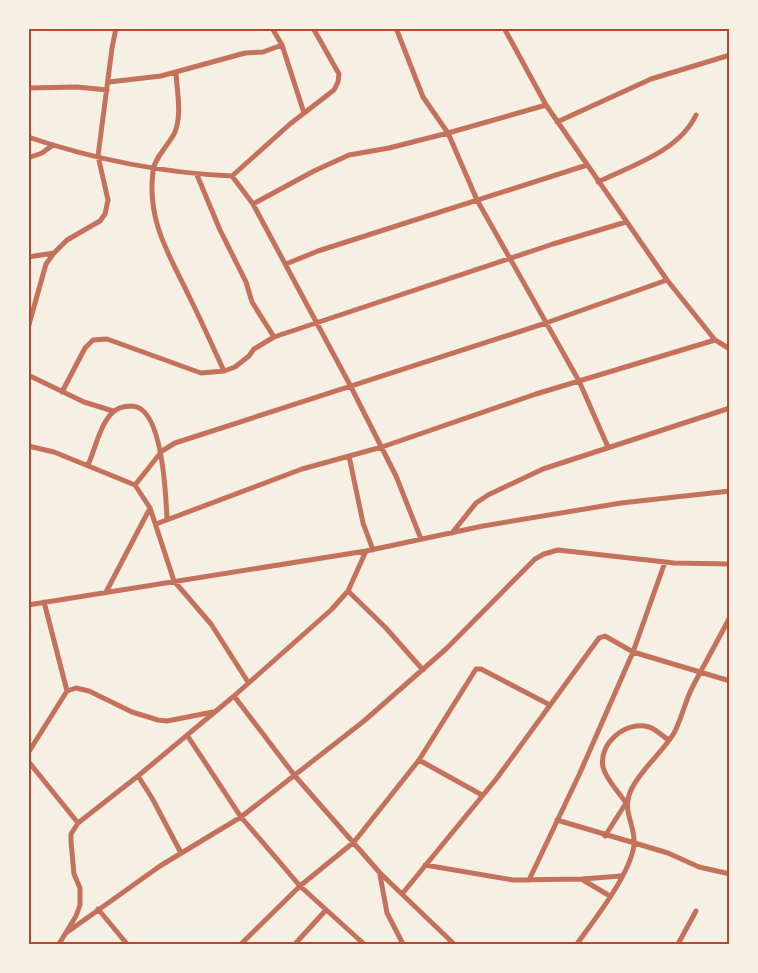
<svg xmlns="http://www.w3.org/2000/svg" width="758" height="973" font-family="Montserrat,sans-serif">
	<rect width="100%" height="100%" fill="#f6efe4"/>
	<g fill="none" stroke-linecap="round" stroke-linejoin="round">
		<path stroke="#c5725c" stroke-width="5" d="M272,28L282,45L304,113
			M396,28L423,97L448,133L477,200L579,381L608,447
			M504,28L546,105L667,280L715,340L730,349
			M176,73C177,92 182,114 175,132C169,145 154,158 153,171C147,219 167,251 187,292C200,318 212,345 224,371
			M109,82L161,76L245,53L263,52L282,45
			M28,88L77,87L107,90
			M557,122L651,79L730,55
			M28,137C93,159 164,173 232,176L290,124L334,90L338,82L339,74L313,28
			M28,158L42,153L53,145
			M197,175L220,230L246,282L252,302L274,337
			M232,176L253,204L350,385L396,476L421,539
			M598,182C633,165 679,151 696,115
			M253,204L314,171L349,155L389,148L448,133L546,105
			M28,257L54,253
			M286,264L318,251L587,165
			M28,328L46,264L54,253L67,240L100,221L105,214L108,200L98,156L112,48L116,28
			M28,375L84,402L113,411
			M62,392L85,348L93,340L107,339L201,373L224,371L235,367L249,356L254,349L274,337L553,244L626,222
			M28,446L54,452L135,485L150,508L174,581L211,624L248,682
			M349,456L363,523L373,550
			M88,465C95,449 100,426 111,414C116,408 125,406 132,406C163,407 166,497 167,520
			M135,485L162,451L175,443L546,323L667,280
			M156,524L302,469L382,447L536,394L715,340
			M452,533L476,503L488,495L543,469L730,408
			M348,591L385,627L423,670
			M106,592L150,508
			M44,602L67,691
			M28,605L366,551L483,526L621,503L730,491
			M234,696L295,776L380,873L454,944
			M187,735L241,817L300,886L364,944
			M28,753L67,691L76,688L89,691L132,712L158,720L167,721L213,712
			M419,760L482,795
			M28,761L78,823
			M138,776L152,798L181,853
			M557,820L668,853L699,867L730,874
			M605,836L626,803C619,792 606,780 603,767C598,743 627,720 649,727C656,729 663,737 669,740
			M425,865L513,880L582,879L621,876
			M380,875L387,913L403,944
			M529,880L579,775L633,652L665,562
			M583,880L610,896
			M402,894L497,778L599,638L605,636L633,652L730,681
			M98,909L127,944
			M66,933L160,866L241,817L364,721L446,649L535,559L544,554L558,550L674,563L730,564
			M59,944L76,916L80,905V888L74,874L71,842V834L78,823L138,776L234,696L331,610L348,591L366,551
			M241,944L300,886L354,842L419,760L476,669H481L550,705
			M295,944L325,911
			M577,944C594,920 630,875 634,845C636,824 620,811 632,788C643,767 662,753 674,733C682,718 685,701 693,686C705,663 718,640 730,617
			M678,944L696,911"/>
	</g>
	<rect width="758" height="973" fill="none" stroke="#f6efe4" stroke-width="60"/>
	<rect x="30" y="30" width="698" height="913" fill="none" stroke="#b5482f" stroke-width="2"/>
</svg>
